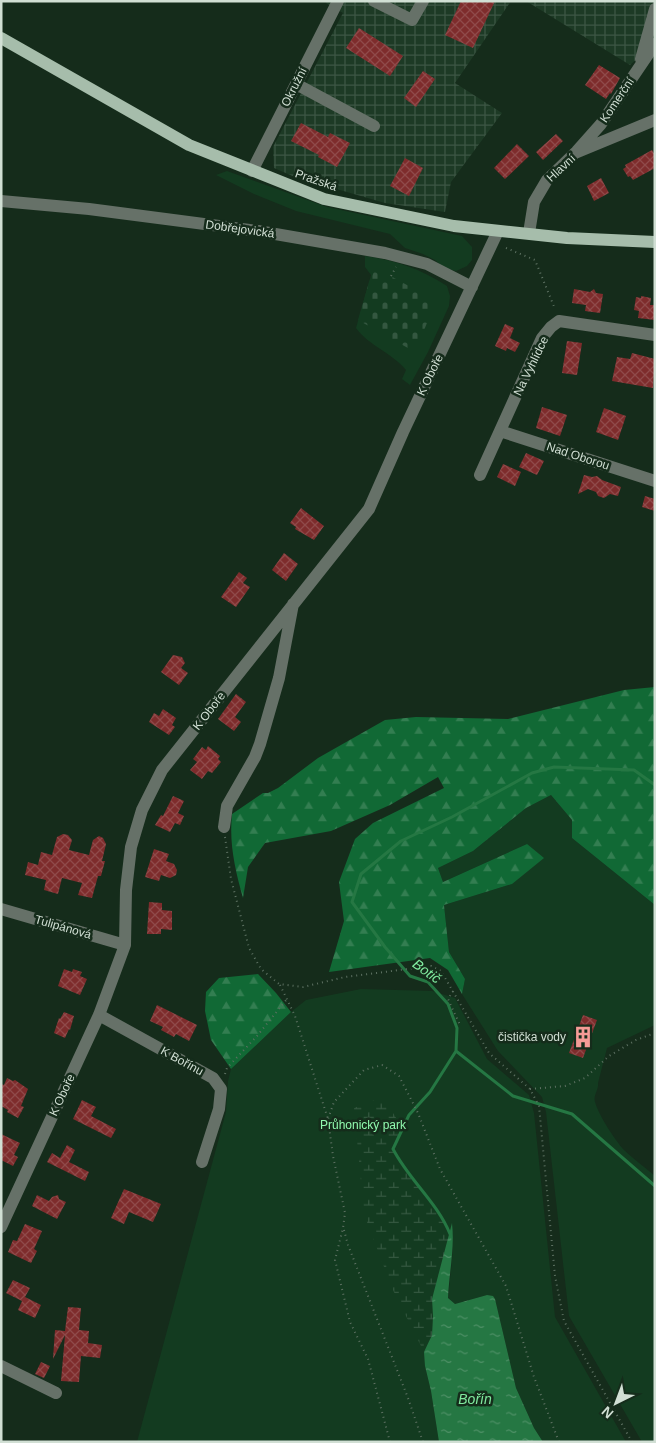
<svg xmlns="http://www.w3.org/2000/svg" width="656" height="1443" font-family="Helvetica,sans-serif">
	<defs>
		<pattern id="industrial-grid" width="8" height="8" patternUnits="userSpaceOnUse" patternTransform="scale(1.25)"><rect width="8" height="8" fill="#1d3a25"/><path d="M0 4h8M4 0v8" fill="none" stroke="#3d5644"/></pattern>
		<pattern id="forest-firs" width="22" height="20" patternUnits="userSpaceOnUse" patternTransform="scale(1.25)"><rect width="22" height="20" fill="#116935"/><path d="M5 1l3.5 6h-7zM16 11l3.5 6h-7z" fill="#337e51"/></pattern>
		<pattern id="wetland-marsh" width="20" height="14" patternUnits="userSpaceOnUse" patternTransform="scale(1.25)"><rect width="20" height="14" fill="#133b20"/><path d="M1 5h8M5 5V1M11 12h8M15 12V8" fill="none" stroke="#345740"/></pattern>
		<pattern id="cemetery-stones" width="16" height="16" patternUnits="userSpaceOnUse" patternTransform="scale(1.25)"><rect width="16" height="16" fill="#133b20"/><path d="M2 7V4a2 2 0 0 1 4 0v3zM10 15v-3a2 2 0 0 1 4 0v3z" fill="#345740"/></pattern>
		<pattern id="water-ripples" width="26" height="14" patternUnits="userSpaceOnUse" patternTransform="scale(1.25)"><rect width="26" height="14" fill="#257743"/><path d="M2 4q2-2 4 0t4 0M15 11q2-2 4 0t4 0" fill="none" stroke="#4e9066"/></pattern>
		<pattern id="building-cross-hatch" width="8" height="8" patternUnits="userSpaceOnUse" patternTransform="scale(1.25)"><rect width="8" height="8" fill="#7e2c2c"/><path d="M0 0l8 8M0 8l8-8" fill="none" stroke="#8f4a4a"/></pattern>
	</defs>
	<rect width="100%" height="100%" fill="#152c1b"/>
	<path fill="url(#industrial-grid)" d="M327,1H511L455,83L502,113L451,182L445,212L385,203L295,177L274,168L273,147L343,13L326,3Z
		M526,1H655V40L651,46L630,65Z"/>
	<path fill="#133b20" d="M227,171L327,207L462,236L472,247V260L467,266L456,271L444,268L435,260L423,254L405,248L390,234L296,211L254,194L216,175Z
		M365,256C395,260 421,269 447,286L450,296L449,306L428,352L410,385L402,379L406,370C391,352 369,346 356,328L371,275L365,267Z
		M551,795L572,820V838L655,905V1025L607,1048L598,1083C599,1090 593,1095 595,1102C599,1116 615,1140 624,1150C633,1159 645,1167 655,1176V1442H642L569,1316L546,1112L542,1097L498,1051L462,994L465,979L449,952L444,905L512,884L527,844L443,882L438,868L473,851L526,808Z
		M361,989L432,991L455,998L487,1059L529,1095L534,1113L555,1317L626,1442H543L534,1428L516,1388L495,1299L487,1295L455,1304L448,1298C450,1273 455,1249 452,1224L432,1299L433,1316L425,1366L431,1391L439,1442H137L226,1112L228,1081L231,1069L291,1012L306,1000Z"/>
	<path fill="url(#forest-firs)" d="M655,687V905L572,838V820L551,795L526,808L473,851L438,868L443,882L527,844L544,858L512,884L444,905L449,952L465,979L462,994L448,970L430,958L329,972L344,921L339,882L355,839L373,823L444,788L438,777L390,805L331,831L265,843L248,867L243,898C235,869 229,844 232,814L263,793H268L278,788L318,758L385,720L416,717L508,719L624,690Z
		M258,974L276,993L291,1012L231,1069L211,1040L205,1011L206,992L219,978Z"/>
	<path fill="url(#wetland-marsh)" d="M383,1097L403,1129L393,1149L399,1160L444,1219L452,1238L432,1299L433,1316L432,1335L424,1352L392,1288L364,1214L354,1108Z"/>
	<path fill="url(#cemetery-stones)" d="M376,268L436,301L415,352L358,320L369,282Z"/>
	<path fill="url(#water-ripples)" d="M452,1223C455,1248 449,1273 448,1298L455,1304L487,1295L493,1296L495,1299L516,1388L534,1428L543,1442H439L431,1391L425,1366L424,1352L432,1335L433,1316L432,1299Z"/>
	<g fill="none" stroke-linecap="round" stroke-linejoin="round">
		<path stroke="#257743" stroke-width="3" d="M456,1051L513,1096L572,1114L655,1186
			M450,1234C437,1202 409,1180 393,1149L409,1115L430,1092L456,1051L457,1028L448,1004L428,982L410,976L385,947L352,902L361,874L401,841L452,817L532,773L554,767L634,770L655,785"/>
	</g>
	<path fill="url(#building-cross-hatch)" d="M461,1H495L473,48L445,35Z
		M359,28L403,56L390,76L346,48Z
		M599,65L620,78L611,94L610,93L606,99L585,85Z
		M423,71L435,79L416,107L404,98Z
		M301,123L328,137L330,133L350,143L337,167L318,157L319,155L291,141Z
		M556,134L563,141L543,160L536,152Z
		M517,144L529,156L505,179L494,168Z
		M652,150L655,155V168L633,180L630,176L628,177L623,169L626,167L625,165Z
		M405,158L423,168L409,196L390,186Z
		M601,178L609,193L594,201L587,186Z
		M574,289L590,292L594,289L596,293L603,294L600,313L585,311L586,305L572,303Z
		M641,296L651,298L650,305H655V320L638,318L639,311L634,310L636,297L641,298Z
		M505,324L514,328L510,338L520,343L515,352L507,348L506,351L495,346Z
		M567,341L582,343L577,375L562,373Z
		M632,353L655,359L653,388L612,381L617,357L630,359Z
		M542,407L567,415L560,436L536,428Z
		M604,408L626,416L618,440L596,432Z
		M526,453L544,461L537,475L519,467Z
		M503,464L521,472L515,486L497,477Z
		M584,475L592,477L597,476L602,480L621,487L618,496L610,494L604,498L598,496L596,492L588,489L578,494Z
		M645,496L655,499V511L642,507Z
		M301,508L324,526L314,540L295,529L296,527L290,523Z
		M284,553L298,564L286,581L272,570Z
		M239,572L247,578L243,583L250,587L236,607L221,597Z
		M173,655L182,657L185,663L181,668L188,673L179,685L161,672Z
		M236,694L246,702L235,717L241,722L234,731L218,719Z
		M163,709L176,718L172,725L175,727L169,735L149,722L154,713L159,716Z
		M208,746L220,756L218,759L221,762L212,773L208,771L202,779L190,770L197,762L193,759L202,747L206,750Z
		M173,796L184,801L178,813L184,816L180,825L175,823L170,832L155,825L161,815L163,816Z
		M63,834L68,835L72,840L69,850L89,855L93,840L99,836L103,838L106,844L102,861H105L101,876H98L92,898L78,895L82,883L62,878L58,894L44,890L46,880L25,875L28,862L38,865L41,852L52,855L57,837Z
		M154,849L169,854L166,861L174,864L177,870L176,875L170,878L161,875L159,881L145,877Z
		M149,902L162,903V910L172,911V930L161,929V934H147Z
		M64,969L72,972L73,969L82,972L80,976L87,979L80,995L58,986Z
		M157,1005L197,1025L189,1041L176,1034L174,1037L161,1030L163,1027L150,1021Z
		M64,1012L74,1016L70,1030L69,1029L65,1038L54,1033L59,1018L60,1019Z
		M583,1015L597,1020L583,1058L569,1053Z
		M7,1078L13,1081L15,1080L28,1089L21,1106L24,1107L18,1118L7,1112L8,1110L1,1106V1084L4,1085Z
		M82,1100L96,1107L91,1116L116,1129L111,1138L73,1119Z
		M1,1134L20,1143L14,1155L18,1157L13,1166L1,1160Z
		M67,1145L75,1150L69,1162L89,1172L85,1181L47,1162L52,1153L60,1158Z
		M124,1189L161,1204L153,1222L129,1212L124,1224L111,1218Z
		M37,1195L49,1201L52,1197L58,1195L59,1199L66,1202L57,1219L32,1206Z
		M25,1224L42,1231L34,1249L37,1251L31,1263L8,1252L13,1240L17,1241Z
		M13,1280L30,1288L25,1297L41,1305L35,1318L18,1310L22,1301L6,1293Z
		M68,1307L81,1308L79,1330L89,1331L88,1343L102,1345L100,1358L81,1356L79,1382L61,1381L65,1335L53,1359L55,1330L65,1331Z
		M41,1362L50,1366L44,1378L35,1374Z"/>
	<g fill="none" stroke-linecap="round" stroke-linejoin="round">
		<path stroke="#5d7162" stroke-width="2" stroke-dasharray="1 4" stroke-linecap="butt" d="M506,248L535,260L555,309
			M391,276L396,267
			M225,837L231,879L249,948L261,969L279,984L303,987L345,977L431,966L441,971L489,1053L530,1089L539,1106L555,1276L564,1321L632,1442
			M280,985L295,1016L328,1119
			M453,991L448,999L460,1025
			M225,1074L227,1068L257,1036L287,999
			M530,1089L565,1086L585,1078L609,1056L636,1040L655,1033
			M344,1230L348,1245L408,1398L423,1442
			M390,1442L368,1359L350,1322L335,1260L343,1228L345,1213L333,1156L328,1119L334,1102L364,1070L382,1065L399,1076L418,1113L440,1169L506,1286L534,1377L559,1442"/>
		<path stroke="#667168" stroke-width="12" d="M374,1L412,20L423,1
			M641,59L655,9
			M296,84L374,126
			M577,151L601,124L655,44
			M252,171L338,1
			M1,201L89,209L258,231L385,253L427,264L472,287
			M529,233L534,202L547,180L575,153L655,120
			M500,431L655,481
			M480,475L542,338L551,327L559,321L655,335
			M224,827L227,806L255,757L260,744L279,678L293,604
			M1,909L125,945
			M99,1015L213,1078L221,1089L219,1109L202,1162
			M1,1227L99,1015L125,945L126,890L131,847L142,810L162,770L369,509L403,432L498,231
			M1,1366L56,1393"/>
		<path stroke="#a6bdab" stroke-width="12" d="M1,38L189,145L324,199L454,226L567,238L655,242"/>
	</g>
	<defs>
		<g id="building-bare" transform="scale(1.725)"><path d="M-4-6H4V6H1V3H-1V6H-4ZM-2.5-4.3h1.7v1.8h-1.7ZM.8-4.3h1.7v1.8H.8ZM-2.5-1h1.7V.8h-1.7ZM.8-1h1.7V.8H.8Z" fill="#f59b96" stroke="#152c1b" stroke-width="2.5" paint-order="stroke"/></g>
	</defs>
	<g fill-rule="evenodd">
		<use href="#building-bare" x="583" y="1037"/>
	</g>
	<g text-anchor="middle" stroke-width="5" stroke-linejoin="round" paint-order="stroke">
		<g font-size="12" fill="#d1dfd4" stroke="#152c1b">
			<text transform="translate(294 87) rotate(-63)" y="4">Okružní</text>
			<text transform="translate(617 100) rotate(-56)" y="4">Komerční</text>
			<text transform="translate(561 168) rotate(-43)" y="4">Hlavní</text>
			<text transform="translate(316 180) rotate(19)" y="4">Pražská</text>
			<text transform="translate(240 229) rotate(8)" y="4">Dobřejovická</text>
			<text transform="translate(531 366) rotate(-64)" y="4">Na Vyhlídce</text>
			<text transform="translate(430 375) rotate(-64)" y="4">K Oboře</text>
			<text transform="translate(578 456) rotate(18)" y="4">Nad Oborou</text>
			<text transform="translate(209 711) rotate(-52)" y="4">K Oboře</text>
			<text transform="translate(63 927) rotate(16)" y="4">Tulipánová</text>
			<text transform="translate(182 1061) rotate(29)" y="4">K Bořínu</text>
			<text transform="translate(62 1095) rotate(-65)" y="4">K Oboře</text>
		</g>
		<g font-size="12" fill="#d1dfd4" stroke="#152c1b" text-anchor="end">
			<text x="566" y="1041">čistička vody</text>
		</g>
		<g font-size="12" fill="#90f9ae" stroke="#152c1b">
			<text x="363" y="1129">Průhonický park</text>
		</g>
		<g font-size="14" font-style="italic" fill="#80ea9f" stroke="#152c1b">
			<text transform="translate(427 971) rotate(36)" y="5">Botič</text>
			<text x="475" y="1404">Bořín</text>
		</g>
	</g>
	<rect width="656" height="1443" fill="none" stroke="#d1dfd4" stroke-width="5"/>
	<g transform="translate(616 1403) rotate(222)" stroke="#152c1b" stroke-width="4" paint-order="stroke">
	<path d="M0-4L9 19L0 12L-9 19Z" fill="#d1dfd4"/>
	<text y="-8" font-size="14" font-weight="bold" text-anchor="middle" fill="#d1dfd4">N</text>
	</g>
</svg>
